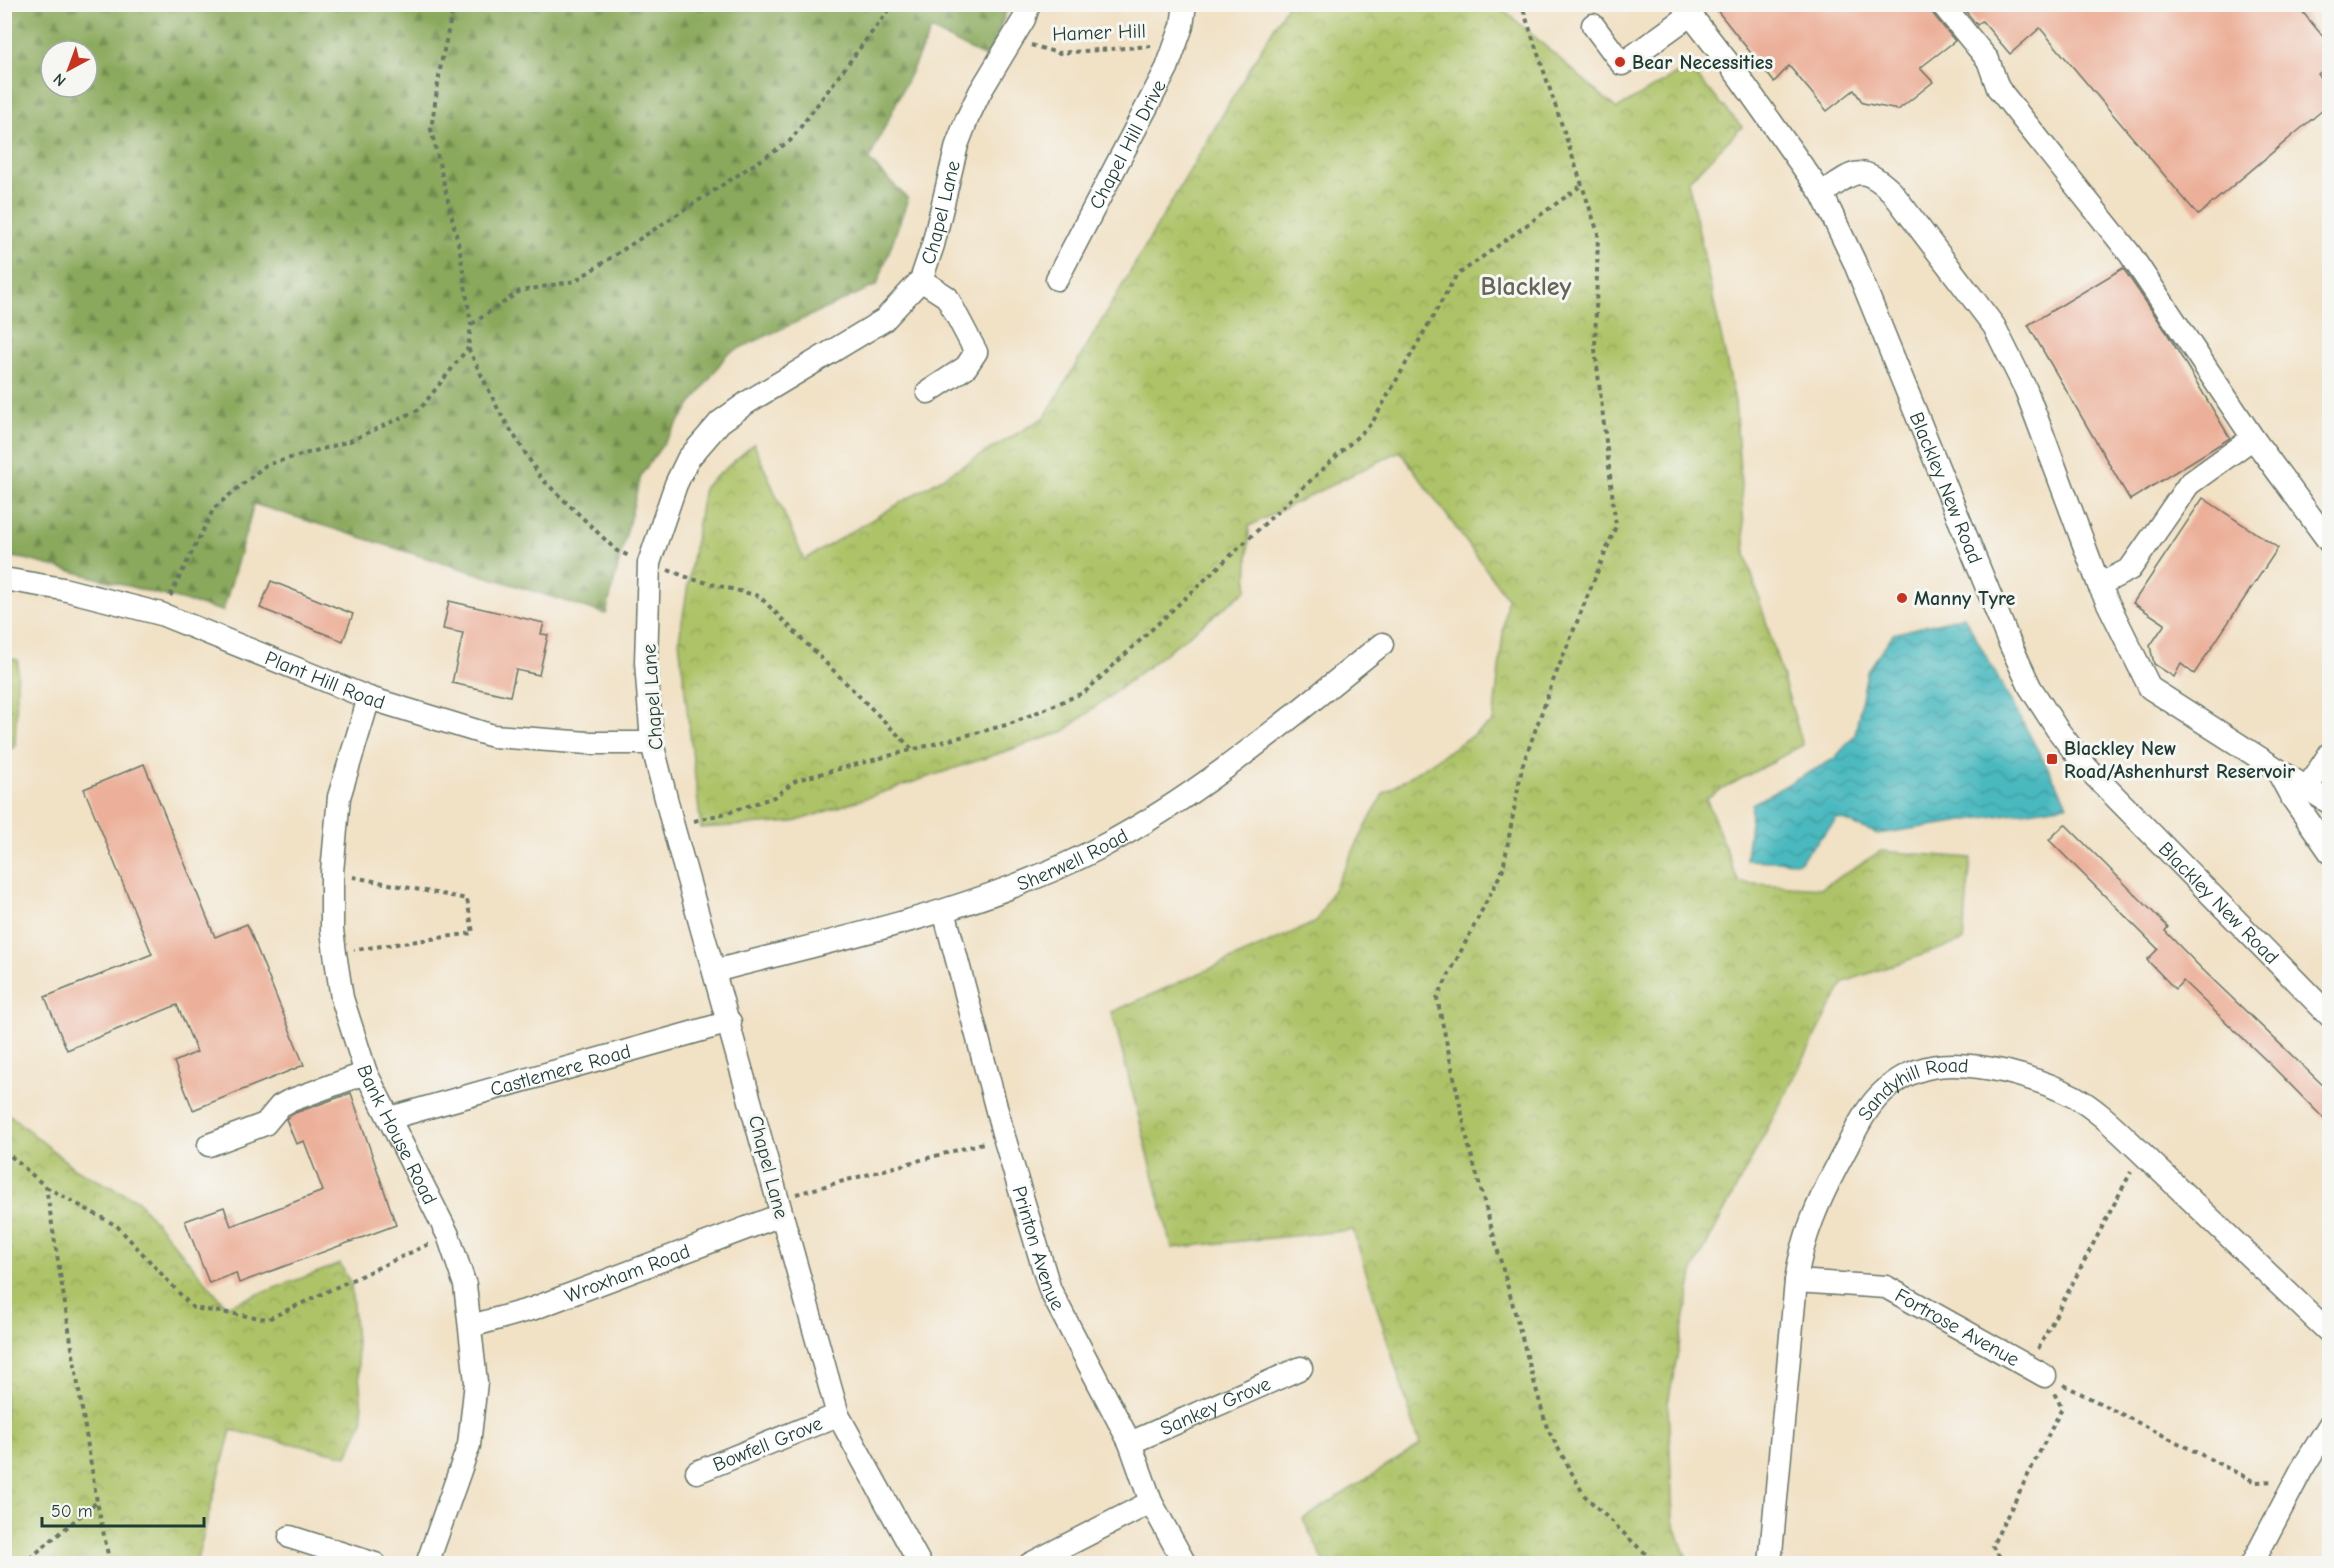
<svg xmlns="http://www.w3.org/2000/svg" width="2334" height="1568" font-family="'Comic Neue',sans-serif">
	<defs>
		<pattern id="forest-firs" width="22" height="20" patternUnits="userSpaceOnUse" patternTransform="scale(1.5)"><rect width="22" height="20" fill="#8aa95c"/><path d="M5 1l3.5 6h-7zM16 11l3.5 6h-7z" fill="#708b4d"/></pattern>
		<pattern id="park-crowns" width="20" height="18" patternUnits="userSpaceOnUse" patternTransform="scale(1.5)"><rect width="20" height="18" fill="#aec367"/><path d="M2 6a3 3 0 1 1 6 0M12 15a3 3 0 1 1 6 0" fill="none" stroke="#8da056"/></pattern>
		<pattern id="water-waves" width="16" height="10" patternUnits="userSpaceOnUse" patternTransform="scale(1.5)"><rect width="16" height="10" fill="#49b9bf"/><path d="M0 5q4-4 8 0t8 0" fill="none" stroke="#3c989c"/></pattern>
	</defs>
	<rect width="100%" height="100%" fill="#f6f6f2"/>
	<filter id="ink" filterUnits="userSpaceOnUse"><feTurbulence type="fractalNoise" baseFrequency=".0167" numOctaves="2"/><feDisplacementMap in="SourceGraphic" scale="12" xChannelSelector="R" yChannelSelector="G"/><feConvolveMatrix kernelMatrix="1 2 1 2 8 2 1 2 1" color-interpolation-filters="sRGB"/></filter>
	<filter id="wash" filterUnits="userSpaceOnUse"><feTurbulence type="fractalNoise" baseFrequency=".008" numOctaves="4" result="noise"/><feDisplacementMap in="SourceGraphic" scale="24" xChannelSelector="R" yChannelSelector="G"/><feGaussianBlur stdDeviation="1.35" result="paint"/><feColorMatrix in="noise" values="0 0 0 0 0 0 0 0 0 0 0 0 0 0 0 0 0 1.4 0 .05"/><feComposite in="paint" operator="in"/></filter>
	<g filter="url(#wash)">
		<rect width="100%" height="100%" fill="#f1e1c5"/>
		<path fill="url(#forest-firs)" stroke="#547348" stroke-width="1.5" fill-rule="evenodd" d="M5,4H1009V5L987,58L931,30L869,160L908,199L877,285L727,354L641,475L606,614L254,504L223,611L25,559L5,556ZM51,51H87V87H51Z"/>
		<path fill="url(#park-crowns)" stroke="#66804e" stroke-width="1.5" d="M1287,5H1498L1617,109L1688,67L1742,127L1688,181L1735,401L1746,555L1803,745L1706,798L1739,883L1822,888L1881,851L1971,858L1963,941L1844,982L1694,1269L1668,1403L1673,1520L1688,1563H1325L1303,1519L1420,1445L1353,1230L1172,1248L1112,1012L1316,922L1383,794L1493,722L1507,598L1400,451L1249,526L1247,590L1063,732L794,822L701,828L679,640L704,487L754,444L804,560L1045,417Z
			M5,658L18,660L15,747L5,751Z
			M4,1110L75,1169L137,1200L226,1306L340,1264L351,1284L363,1421L347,1456L231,1430L196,1563H5Z"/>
		<path fill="url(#water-waves)" stroke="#347b7a" stroke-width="1.5" d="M1964,616L2068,805L1878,834L1838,818L1799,862L1746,860L1752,804L1834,759L1855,735L1867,672L1893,634Z"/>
		<g id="blocks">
			<path fill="#ecb09a" d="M1712,4H1929L1932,13L1955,41L1920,68L1933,82L1898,110L1863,103L1854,90L1827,111L1789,66L1774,82Z
				M1960,4H2296L2330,45V64L2318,74L2330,87V104L2198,215L2040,28L2010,54L1982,21L1977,25Z
				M2123,268L2167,333L2230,438L2130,500L2028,325Z
				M2203,498L2278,548L2194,674L2181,664L2174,677L2154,664L2150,646L2165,624L2133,603Z
				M271,581L353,614L343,641L260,608Z
				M449,601L544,623L541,634L548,635L539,675L516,670L510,696L452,683L463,633L443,629Z
				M144,764L215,937L247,924L304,1065L193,1110L174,1062L197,1052L177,1005L67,1050L45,997L152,954L84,789Z
				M2065,824L2168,927L2165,931L2201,968L2330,1092V1125L2271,1065L2183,981L2175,989L2147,960L2158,949L2049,840Z
				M351,1093L396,1225L239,1283L236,1273L209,1283L185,1221L224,1207L231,1226L323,1191L304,1141L296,1144L286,1119L295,1113Z"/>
		</g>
	</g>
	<g filter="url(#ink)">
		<use href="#blocks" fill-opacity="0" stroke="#687667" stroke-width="1.5"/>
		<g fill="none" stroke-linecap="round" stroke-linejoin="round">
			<g stroke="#687667" stroke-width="25">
				<g id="minor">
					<path id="s1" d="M1682,4L1737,74L1822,194L1854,261L2007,637L2030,687L2057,729L2087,768L2330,1016"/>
					<path d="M1942,4L1988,60L1998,88L2130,254L2253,438L2330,543"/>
					<path d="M1593,25L1622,64L1690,15"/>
					<path d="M1822,194C1853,172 1861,162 1892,192L1994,326L2026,390L2099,585L2150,688L2330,803"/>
					<path id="s2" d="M1057,279L1167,68L1182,26L1185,4"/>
					<path d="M921,280L947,297L976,352L966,367L928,392"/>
					<path id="s3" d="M4,579L63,589L161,614L369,698L493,736L588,743H652"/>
					<path d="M2099,585L2130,569L2189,484L2253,438"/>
					<path id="s4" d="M369,698L339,797L332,872V930L335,953L342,998L366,1073L448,1235L465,1285L476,1382L469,1445L427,1564"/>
					<path d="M2277,770L2291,796L2330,852"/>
					<path d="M2307,788L2330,753"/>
					<path id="s5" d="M944,911L1004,1137L1050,1290L1130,1443L1151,1502L1185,1564"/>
					<path id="s6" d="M714,971C845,937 982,910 1103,846C1204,793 1292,716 1382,644"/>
					<path id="s7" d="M390,1118L730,1022"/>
					<path d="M209,1145L265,1124L280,1106L289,1101L366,1073"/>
					<path id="s8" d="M1796,1281L1886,1287L2045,1376"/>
					<path id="s9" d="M471,1326L532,1309L781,1215"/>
					<path id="s10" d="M1130,1443L1301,1368"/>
					<path id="s11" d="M697,1472L838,1415"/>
					<path d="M290,1537L375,1564"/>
					<path id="s12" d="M920,1564L838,1415L673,826L652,743L646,662L649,563L676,484L688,459L720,422L748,402L884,320L921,280L933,245L957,145L967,119L980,92L1024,19L1029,4"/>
					<path d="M1030,1564L1151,1502"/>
					<path id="s13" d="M1770,1564L1796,1281C1802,1237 1819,1200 1839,1162C1852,1139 1863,1110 1883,1092C1919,1058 1962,1062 2007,1072C2031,1078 2053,1085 2075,1097C2094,1108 2109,1122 2125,1137L2330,1333"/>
					<path d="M2252,1564L2302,1469L2330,1424"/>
				</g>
			</g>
			<path stroke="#687667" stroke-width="4" stroke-dasharray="4.5 4.5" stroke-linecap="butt" d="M454,4L441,64L431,129L460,251L471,325L468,348L500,413L541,478L617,551L630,556
				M1529,4L1523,9L1598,233L1595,349L1616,526L1553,681L1522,767L1503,869L1437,998L1469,1147L1547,1428L1584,1495L1639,1548L1659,1564
				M1031,45L1058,53L1152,46
				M472,324L520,291L575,281L790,141L893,4
				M668,570L692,579L759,596L912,749
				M170,596L214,508L266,465L350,441L420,409L468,348
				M694,821L730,812L774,797L797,780L1010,724L1085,692L1372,423L1456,276L1582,185
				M353,877L467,899L473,933L354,950
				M4,1150L46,1187L97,1502L110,1564
				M46,1187L117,1226L193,1308L268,1319L429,1244
				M796,1194L983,1143
				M2038,1349L2131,1172
				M2064,1385L2255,1482L2273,1481
				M23,1564L97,1502
				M2005,1564L1992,1546L2062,1408L2054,1393"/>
			<use href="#minor" stroke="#fff" stroke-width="22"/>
		</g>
	</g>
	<g fill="#c8321e" stroke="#f6f6f2" stroke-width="2">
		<circle cx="1620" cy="62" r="6"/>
		<circle cx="1902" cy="598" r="6"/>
		<rect x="2046" y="753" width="12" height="12" rx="3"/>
	</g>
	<g text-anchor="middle" stroke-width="6" stroke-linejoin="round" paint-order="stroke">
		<g font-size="20" fill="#1f3d34" stroke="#f6f6f2">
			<text transform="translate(1099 32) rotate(-2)" y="7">Hamer Hill</text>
			<text dy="7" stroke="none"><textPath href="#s2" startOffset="152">Chapel Hill Drive</textPath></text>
			<text dy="7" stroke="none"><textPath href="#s12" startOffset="1526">Chapel Lane</textPath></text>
			<text dy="7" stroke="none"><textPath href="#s1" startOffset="555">Blackley New Road</textPath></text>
			<text dy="7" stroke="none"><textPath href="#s3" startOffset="338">Plant Hill Road</textPath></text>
			<text transform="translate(652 697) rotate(-94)" y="7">Chapel Lane</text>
			<text dy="7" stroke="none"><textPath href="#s6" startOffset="376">Sherwell Road</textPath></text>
			<text dy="7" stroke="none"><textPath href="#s1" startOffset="1059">Blackley New Road</textPath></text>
			<text dy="7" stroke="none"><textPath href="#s7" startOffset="177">Castlemere Road</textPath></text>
			<text dy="7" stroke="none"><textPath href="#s13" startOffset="524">Sandyhill Road</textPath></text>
			<text dy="7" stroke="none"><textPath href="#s4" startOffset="453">Bank House Road</textPath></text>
			<text transform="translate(769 1167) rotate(75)" y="7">Chapel Lane</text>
			<text dy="7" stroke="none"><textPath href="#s5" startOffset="350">Printon Avenue</textPath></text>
			<text dy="7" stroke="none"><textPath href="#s9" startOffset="165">Wroxham Road</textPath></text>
			<text dy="7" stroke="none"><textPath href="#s8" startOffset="172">Fortrose Avenue</textPath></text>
			<text dy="7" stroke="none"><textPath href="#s10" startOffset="93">Sankey Grove</textPath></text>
			<text dy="7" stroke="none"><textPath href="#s11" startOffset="76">Bowfell Grove</textPath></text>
		</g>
		<g font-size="20" font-weight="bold" fill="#1f3d34" stroke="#f6f6f2" text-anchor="start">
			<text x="1632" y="69">Bear Necessities</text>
			<text x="1914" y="605">Manny Tyre</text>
			<text x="2064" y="755">Blackley New<tspan x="2064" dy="23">Road/Ashenhurst Reservoir</tspan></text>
		</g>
		<g font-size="26" font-weight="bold" fill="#676558" stroke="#f6f6f2">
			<text x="1526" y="295">Blackley</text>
		</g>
	</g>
	<rect width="2334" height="1568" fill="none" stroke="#f6f6f2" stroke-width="24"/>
	<g transform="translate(69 69) rotate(221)"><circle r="28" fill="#f6f6f2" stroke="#a0aca6" stroke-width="1.5"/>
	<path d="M0-4.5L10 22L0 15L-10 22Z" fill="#c8321e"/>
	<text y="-9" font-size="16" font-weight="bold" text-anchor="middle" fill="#1f3d34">N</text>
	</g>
	<path d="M42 1517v9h162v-9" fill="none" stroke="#1f3d34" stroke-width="3"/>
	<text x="51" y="1517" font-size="18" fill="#1f3d34" stroke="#f6f6f2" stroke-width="4.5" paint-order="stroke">50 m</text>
</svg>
